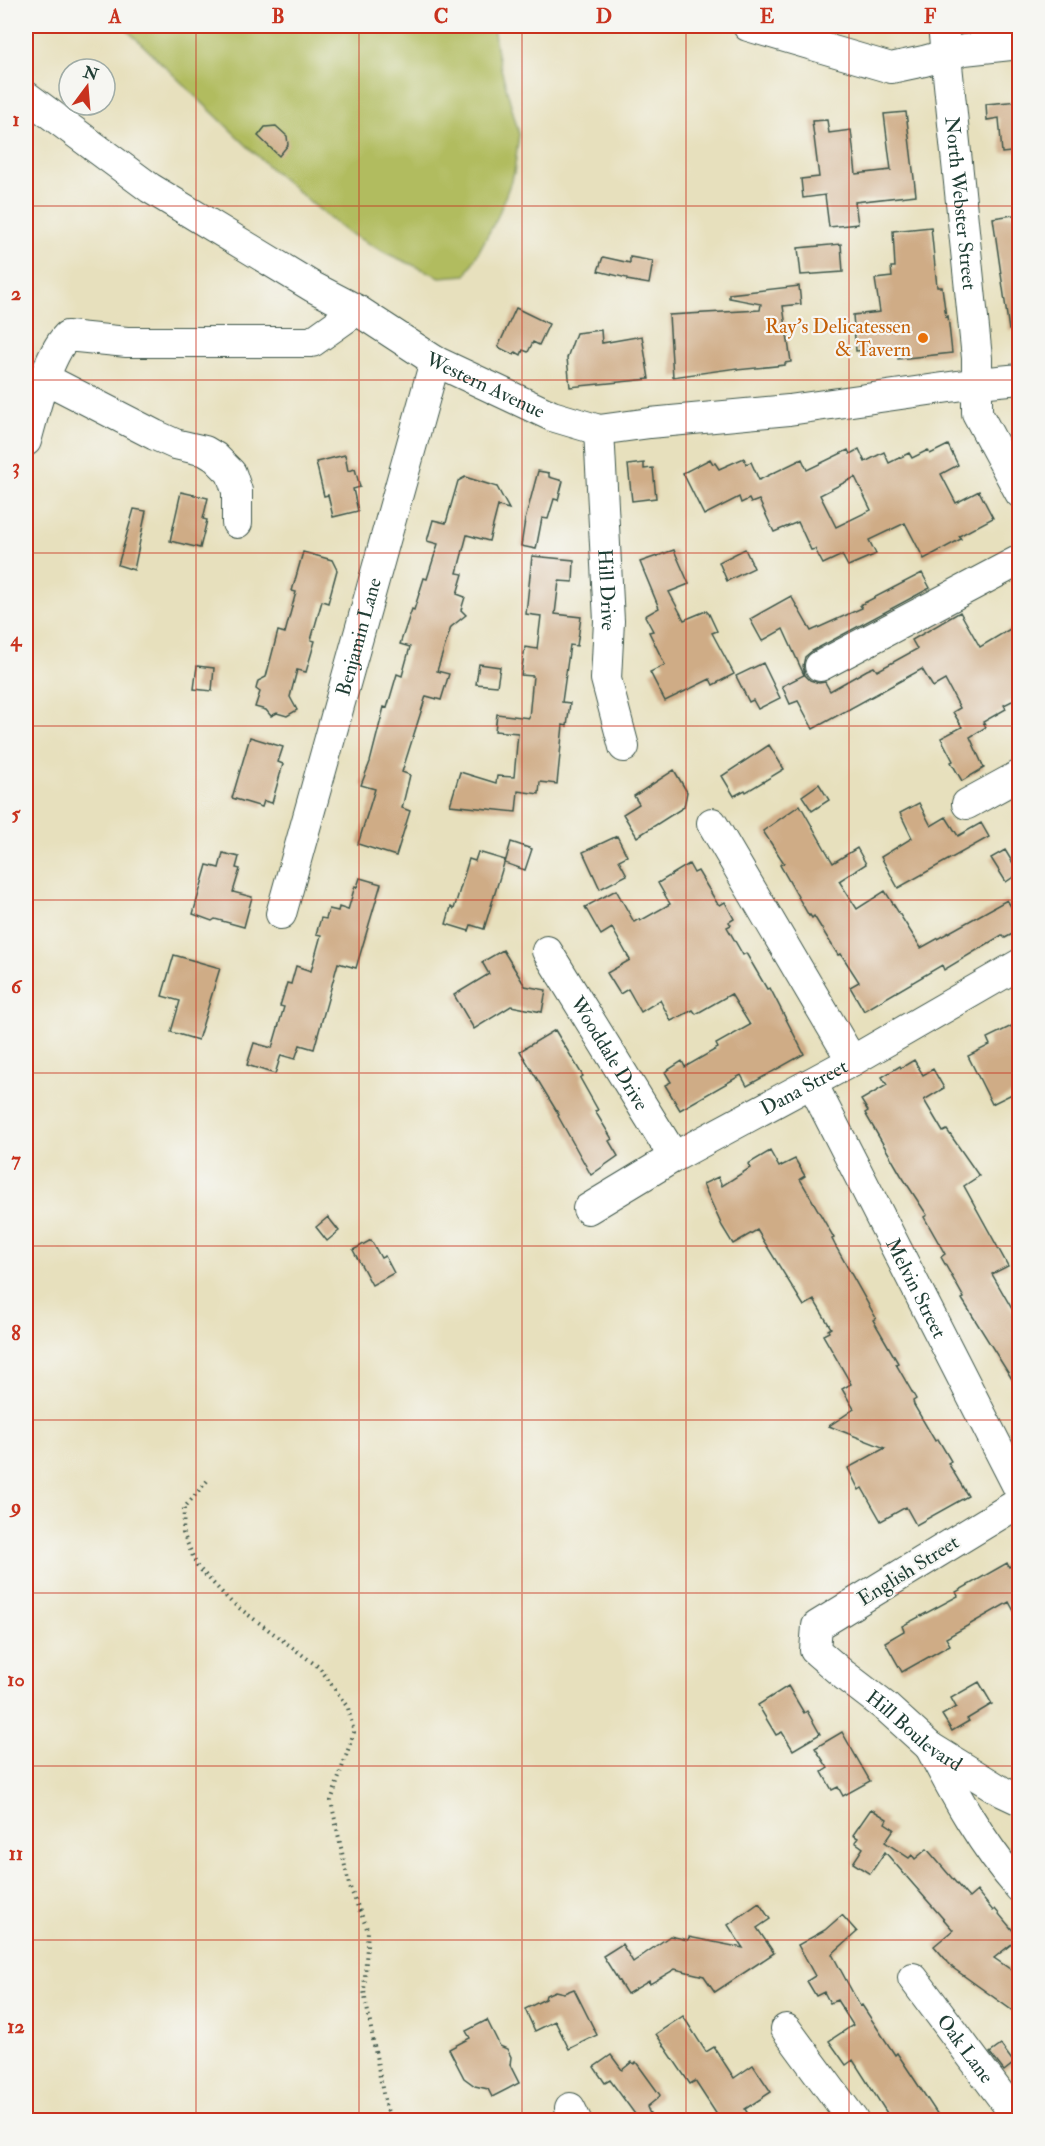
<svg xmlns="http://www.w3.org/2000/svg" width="1045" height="2146" font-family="'IM FELL Double Pica',serif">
	<rect width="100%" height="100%" fill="#f6f6f2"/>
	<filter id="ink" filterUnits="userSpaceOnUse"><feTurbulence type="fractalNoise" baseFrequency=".0167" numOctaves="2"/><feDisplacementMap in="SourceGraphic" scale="12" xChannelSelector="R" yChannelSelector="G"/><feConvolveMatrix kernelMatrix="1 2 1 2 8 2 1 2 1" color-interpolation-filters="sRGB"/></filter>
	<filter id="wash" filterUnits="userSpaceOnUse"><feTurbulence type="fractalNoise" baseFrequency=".008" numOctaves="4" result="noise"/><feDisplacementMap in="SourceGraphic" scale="24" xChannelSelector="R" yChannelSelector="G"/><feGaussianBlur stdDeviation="1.35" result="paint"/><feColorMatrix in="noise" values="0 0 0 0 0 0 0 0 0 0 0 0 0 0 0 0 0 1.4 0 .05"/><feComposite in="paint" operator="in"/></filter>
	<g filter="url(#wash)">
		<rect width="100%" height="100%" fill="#e7e0bd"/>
		<path fill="#b1bc5e" stroke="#687c49" stroke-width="1.5" d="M123,26H493L497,54L519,134L514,173L498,216L466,275L440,277L388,254L345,231L271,169Z"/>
		<g id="blocks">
			<path fill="#cfac86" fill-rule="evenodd" d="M1020,101V151L1002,153L999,118L987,120L986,104Z
				M906,112L916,195L855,202L858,224L829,227L825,195L803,198L801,179L819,177L812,121L827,120L829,133L851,130L856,174L891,170L884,114Z
				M276,126L287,136L288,145L279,156L258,136L265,127Z
				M1020,214V330H1009L993,218Z
				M931,227L937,287H942L946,317L948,316L952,353L898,359L897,351L867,353L866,350L856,351L853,315L880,312L875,279L892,277L891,267H895L893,231Z
				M841,244L843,272L801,275L798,248Z
				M603,257L630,263V257L653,261L649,284L627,280V278L598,271Z
				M799,286L801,304L783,306L791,362L785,363V365L737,370V368L673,377L669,315L760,310L761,304L729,298V294Z
				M516,308L549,324L539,345L533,342L528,352L523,350L521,355L516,352L514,355L498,347Z
				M601,330L602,343L642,336L649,379L570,387L567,358L576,333Z
				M948,445L958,465L941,474L956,503L979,491L993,518L959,536L961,539L924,559L905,523L869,540L876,554L848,566L842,555L823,564L815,549L811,550L798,522L774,532L759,500L751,503L749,499L741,503L739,497L704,515L683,473L710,459L713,464L715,463L719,469L744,458L746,464L751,462L759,480L802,459L807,470L848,450L850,454L859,449L865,462L884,452L889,463L909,453L912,458L928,450L930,454ZM855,477L871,510L836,527L820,495Z
				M345,455L348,471L355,469L360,487L353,489L358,511L333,517L328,495L324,496L316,462Z
				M644,463V469L653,468L656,498L632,501L628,465Z
				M538,471L549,473V477L563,481L558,500L554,499L548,519L542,518L536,549L521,546L525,520Z
				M465,477L497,487L509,509L498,506L489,541L467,535L457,573L463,574L457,594L465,597L461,610L466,615L451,627L437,671L449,674L441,700L426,696L402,772L410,775L402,808L410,811L396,856L358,844L375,789L361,785L370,762L384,707L387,708L397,674L402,676L410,647L400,644L412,609L414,610L424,578L427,579L438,544L427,541L433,520L446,523L458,481Z
				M181,492L208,498L203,519L207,520L200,548L170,541Z
				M134,509L146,511L134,570L118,565Z
				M745,549L754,568L727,581L719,562Z
				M674,550L689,584L669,592L684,620L706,611L709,614L717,631L712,633L734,674L713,685L710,679L665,701L650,672L665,665L649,632L653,631L645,616L659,608L640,562Z
				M303,552L332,560L337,570L328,603L322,601L311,640L315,641L306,672L297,670L290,697L297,710L287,716L277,713L271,716L266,710L255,707L260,692L256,689L258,681L266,677L278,631L285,633L296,592L292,591Z
				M532,556L574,560L573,582L559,581L555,614L581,617L577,646L570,645L562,702L570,703L567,726L563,725L557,784L540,782L539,794L518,791L516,812L450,805L460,772L496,783L497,776L514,777L518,733L495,731L497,714L529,718L533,676L521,675L525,647L537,649L541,616L526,614Z
				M922,573L930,588L812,651L805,657L803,666L805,675L810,680L819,683L825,682L830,691L867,670L874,667L877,671L917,649L912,640L960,612L980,647L1020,623V697L1004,705L1006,709L983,722L986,727L970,737L984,768L962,781L951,762L953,761L941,738L962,727L953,712L960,708L945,680L933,687L922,669L813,729L798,701L790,704L782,686L804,675L783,629L762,641L750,619L791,596L811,631L862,608L860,605Z
				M763,663L780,698L758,709L753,700L749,702L736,676Z
				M479,664L500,667L497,686L476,684Z
				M197,666L214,668L212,691L194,689Z
				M250,737L283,747L278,762L283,764L272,803L264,801L262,807L232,798Z
				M769,745L784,769L746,792L745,790L734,796L722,776Z
				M674,770L687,792L684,807L637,837L623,814L639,804L634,796Z
				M819,784L829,800L812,811L802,796Z
				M919,803L931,826L946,817L958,836L981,823L989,837L898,888L881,857L912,838L900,813Z
				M800,805L833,863L857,848L866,864L839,881L857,909L885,891L921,948L1007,900L1020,921V930L1005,938L1002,935L944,970L942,965L864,1011L850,987L859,982L841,954L838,955L814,916L812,918L810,915L809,916L780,865L784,863L763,831Z
				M617,836L627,856L619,860L627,875L600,889L583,852Z
				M511,842L532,849L525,870L505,863Z
				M1005,850L1019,873L1006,882L991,858Z
				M478,852L505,860L484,929L471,925L469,931L446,924L451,907L454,909L469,859L475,861Z
				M223,853L239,857L236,868L240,869L233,892L252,897L244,927L215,919L212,921L193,914L207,865L219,868Z
				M689,864L694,873L698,871L717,903L720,905L725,902L734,919L729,922L731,925L727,927L743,955L746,953L767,989L770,988L804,1054L747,1086L741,1075L680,1110L665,1085L671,1082L665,1072L682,1061L685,1067L718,1048L716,1044L750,1025L731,994L696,1014L693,1010L671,1021L660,1000L641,1012L628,989L620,994L607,973L630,960L612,928L601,935L585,907L616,890L634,922L639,919L640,921L670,904L658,883Z
				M360,878L381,884L356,968L338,963L314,1049L300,1045L295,1059L281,1055L275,1074L247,1065L254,1043L272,1048L284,1007L280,1006L287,983L291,984L296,966L311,971L321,935L316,934L321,918L326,919L329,909L338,911L339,907L348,910L355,886L357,887Z
				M503,950L525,986L546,990L542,1012L511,1006L474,1029L454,995L489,974L482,962Z
				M174,955L220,968L198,1040L171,1032L180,1001L162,996Z
				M1020,1022V1090L992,1104L968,1056L990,1045L987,1038Z
				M555,1030L583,1076L580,1078L598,1110L595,1111L612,1139L609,1141L618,1156L591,1175L558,1116L559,1115L520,1051Z
				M914,1060L923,1075L933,1069L944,1088L924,1100L943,1132L947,1130L979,1176L964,1186L1008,1266L992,1274L1020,1323V1392L962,1299L964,1298L941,1257L945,1254L924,1217L927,1215L901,1175L865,1113L868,1111L861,1100L887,1085L882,1077L900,1066L901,1068Z
				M770,1151L779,1167L795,1159L805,1176L800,1179L834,1238L832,1239L835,1245L876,1318L873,1320L898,1363L896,1364L916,1399L913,1401L914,1405L935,1441L938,1439L951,1461L948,1463L968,1496L916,1525L906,1507L881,1521L862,1488L859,1490L848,1468L885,1448L829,1426L854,1409L842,1389L851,1384L823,1335L829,1332L828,1330L831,1328L814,1300L804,1306L757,1230L733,1244L722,1226L703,1184L718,1177L722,1186L750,1168L748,1164Z
				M328,1217L339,1231L327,1241L316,1227Z
				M371,1240L381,1258L385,1256L394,1273L372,1285L353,1250Z
				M1020,1561V1622L1009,1602L946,1638L950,1645L902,1672L885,1642L904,1631L902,1626L958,1596L956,1592L1007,1563L1009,1567Z
				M979,1682L992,1704L967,1719L969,1721L952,1731L942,1715L956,1707L951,1698Z
				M788,1686L804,1713L807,1711L820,1734L793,1750L782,1732L776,1735L758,1705Z
				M842,1732L870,1781L843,1796L838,1787L832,1790L822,1772L828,1768L815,1748Z
				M871,1809L887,1819L885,1823L894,1829L885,1842L909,1858L912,1855L915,1859L927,1849L969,1898L977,1891L993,1911L995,1909L1019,1938L994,1958L1020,1976V2016L953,1968L934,1946L953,1930L885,1852L870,1874L853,1863L863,1848L855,1842L858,1838L853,1835Z
				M759,1903L770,1919L757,1928L774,1953L715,1992L704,1976L675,1969L650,1984L649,1981L627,1994L603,1956L622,1944L633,1962L670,1936L688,1940L689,1937L743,1948L728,1925Z
				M842,1915L857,1932L832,1954L860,2006L862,2005L895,2055L897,2053L942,2121H892L853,2060L846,2065L829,2041L853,2025L837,2000L830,2003L824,1992L816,1996L807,1981L815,1976L798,1945L825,1930Z
				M574,1989L597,2035L569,2049L555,2021L535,2031L525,2009L545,1999L546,1995L555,1991L564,1993Z
				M683,2016L706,2052L714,2047L734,2078L753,2065L771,2092L745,2109L752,2121H721L695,2081L690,2084L656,2034Z
				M487,2020L500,2046L507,2049L511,2057L510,2065L519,2083L492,2097L488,2089L475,2086L464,2078L449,2049L470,2038L466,2031Z
				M1001,2045L1014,2063L1004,2071L990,2053Z
				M611,2055L622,2070L632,2062L634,2064L636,2062L660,2095L659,2097L647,2107L653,2121H640L610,2080L605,2083L594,2067Z"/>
		</g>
	</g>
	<g filter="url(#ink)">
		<use href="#blocks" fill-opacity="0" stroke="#3d5549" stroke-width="1.5"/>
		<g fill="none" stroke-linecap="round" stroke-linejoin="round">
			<g stroke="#3d5549" stroke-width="32">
				<g id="minor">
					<path d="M748,26L891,68L924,61L964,50L1020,44"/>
					<path id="s1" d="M943,26L977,358V413L1020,493"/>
					<path id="s2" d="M26,96L150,188L313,287L357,310L435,361L552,416L599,430L650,423L789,410L978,383L1020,379"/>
					<path d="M46,379L155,435L175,444L205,451L215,457L231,473L237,491V523"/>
					<path id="s3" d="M599,430L609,621L606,679L624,747"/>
					<path d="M26,441C34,412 47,357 67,336L127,342H312L357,310"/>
					<path d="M820,666L1020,560"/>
					<path d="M967,804L1020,775"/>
					<path d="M712,823L852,1061"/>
					<path id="s4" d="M281,914L435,361"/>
					<path id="s5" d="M547,951L674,1157"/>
					<path id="s6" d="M812,1083L1020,1491"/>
					<path id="s7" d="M588,1209L674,1157L852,1061L1020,964"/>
					<path id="s8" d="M1020,1502L817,1626L815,1650L844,1675L887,1708L930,1747L1003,1792L1020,1800"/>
					<path d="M930,1747C956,1797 983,1846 1020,1888"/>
					<path id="s9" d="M913,1978L1019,2120"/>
					<path d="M786,2029L853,2120"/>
					<path d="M570,2108L576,2120"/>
				</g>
			</g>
			<path stroke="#3d5549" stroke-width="4" stroke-dasharray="1.5 4.5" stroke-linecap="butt" d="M207,1481L184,1508L183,1533L197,1566L231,1602L320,1668L348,1708L354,1732L331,1801L349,1885L368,1931L364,1991L385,2104L391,2120"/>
			<use href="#minor" stroke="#fff" stroke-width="30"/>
		</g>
	</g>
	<path fill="none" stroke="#c8321e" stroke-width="1.5" stroke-opacity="0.55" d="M196,26V2120M359,26V2120M522,26V2120M686,26V2120M849,26V2120M26,206H1020M26,380H1020M26,553H1020M26,726H1020M26,900H1020M26,1073H1020M26,1246H1020M26,1420H1020M26,1593H1020M26,1766H1020M26,1940H1020"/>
	<circle fill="#e8710a" stroke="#f6f6f2" stroke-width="2" cx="923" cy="338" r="6"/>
	<g text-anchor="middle" stroke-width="4.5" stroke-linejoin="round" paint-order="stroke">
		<g font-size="20" fill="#1f3d34" stroke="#f6f6f2">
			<text dy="7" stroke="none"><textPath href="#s1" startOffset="178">North Webster Street</textPath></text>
			<text dy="7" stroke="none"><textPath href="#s2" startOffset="544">Western Avenue</textPath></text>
			<text dy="7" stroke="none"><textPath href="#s3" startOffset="160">Hill Drive</textPath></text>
			<text dy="7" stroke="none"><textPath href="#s4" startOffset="288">Benjamin Lane</textPath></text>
			<text dy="7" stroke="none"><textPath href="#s5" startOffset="120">Wooddale Drive</textPath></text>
			<text dy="7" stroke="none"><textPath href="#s7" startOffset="248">Dana Street</textPath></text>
			<text dy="7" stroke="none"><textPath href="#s6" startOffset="230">Melvin Street</textPath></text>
			<text transform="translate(908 1570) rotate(-32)" y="7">English Street</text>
			<text dy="7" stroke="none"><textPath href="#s8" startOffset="390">Hill Boulevard</textPath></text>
			<text dy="7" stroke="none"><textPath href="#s9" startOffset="88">Oak Lane</textPath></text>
		</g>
		<g font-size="20" fill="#c56008" stroke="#f6f6f2" text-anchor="end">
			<text x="911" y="333">Ray's Delicatessen<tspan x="911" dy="23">&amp; Tavern</tspan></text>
		</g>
	</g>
	<rect width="1045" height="2146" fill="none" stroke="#f6f6f2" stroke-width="66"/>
	<g transform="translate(87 87) rotate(16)"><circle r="28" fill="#f6f6f2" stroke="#a0aca6" stroke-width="1.5"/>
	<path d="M0-4.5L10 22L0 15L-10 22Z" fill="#c8321e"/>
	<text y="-9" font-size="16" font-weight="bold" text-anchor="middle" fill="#1f3d34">N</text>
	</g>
	<rect x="33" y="33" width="979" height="2080" fill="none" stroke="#c8321e" stroke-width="2"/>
	<g font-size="20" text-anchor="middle" font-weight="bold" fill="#c8321e">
		<text x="115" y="23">A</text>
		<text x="278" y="23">B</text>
		<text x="441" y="23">C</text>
		<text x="604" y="23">D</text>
		<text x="767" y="23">E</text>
		<text x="930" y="23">F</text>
		<text x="16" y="126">1</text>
		<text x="16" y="300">2</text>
		<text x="16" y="473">3</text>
		<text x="16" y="646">4</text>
		<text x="16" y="820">5</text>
		<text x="16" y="993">6</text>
		<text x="16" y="1166">7</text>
		<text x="16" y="1340">8</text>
		<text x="16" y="1513">9</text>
		<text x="16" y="1686">10</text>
		<text x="16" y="1860">11</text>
		<text x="16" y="2033">12</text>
	</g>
</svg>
